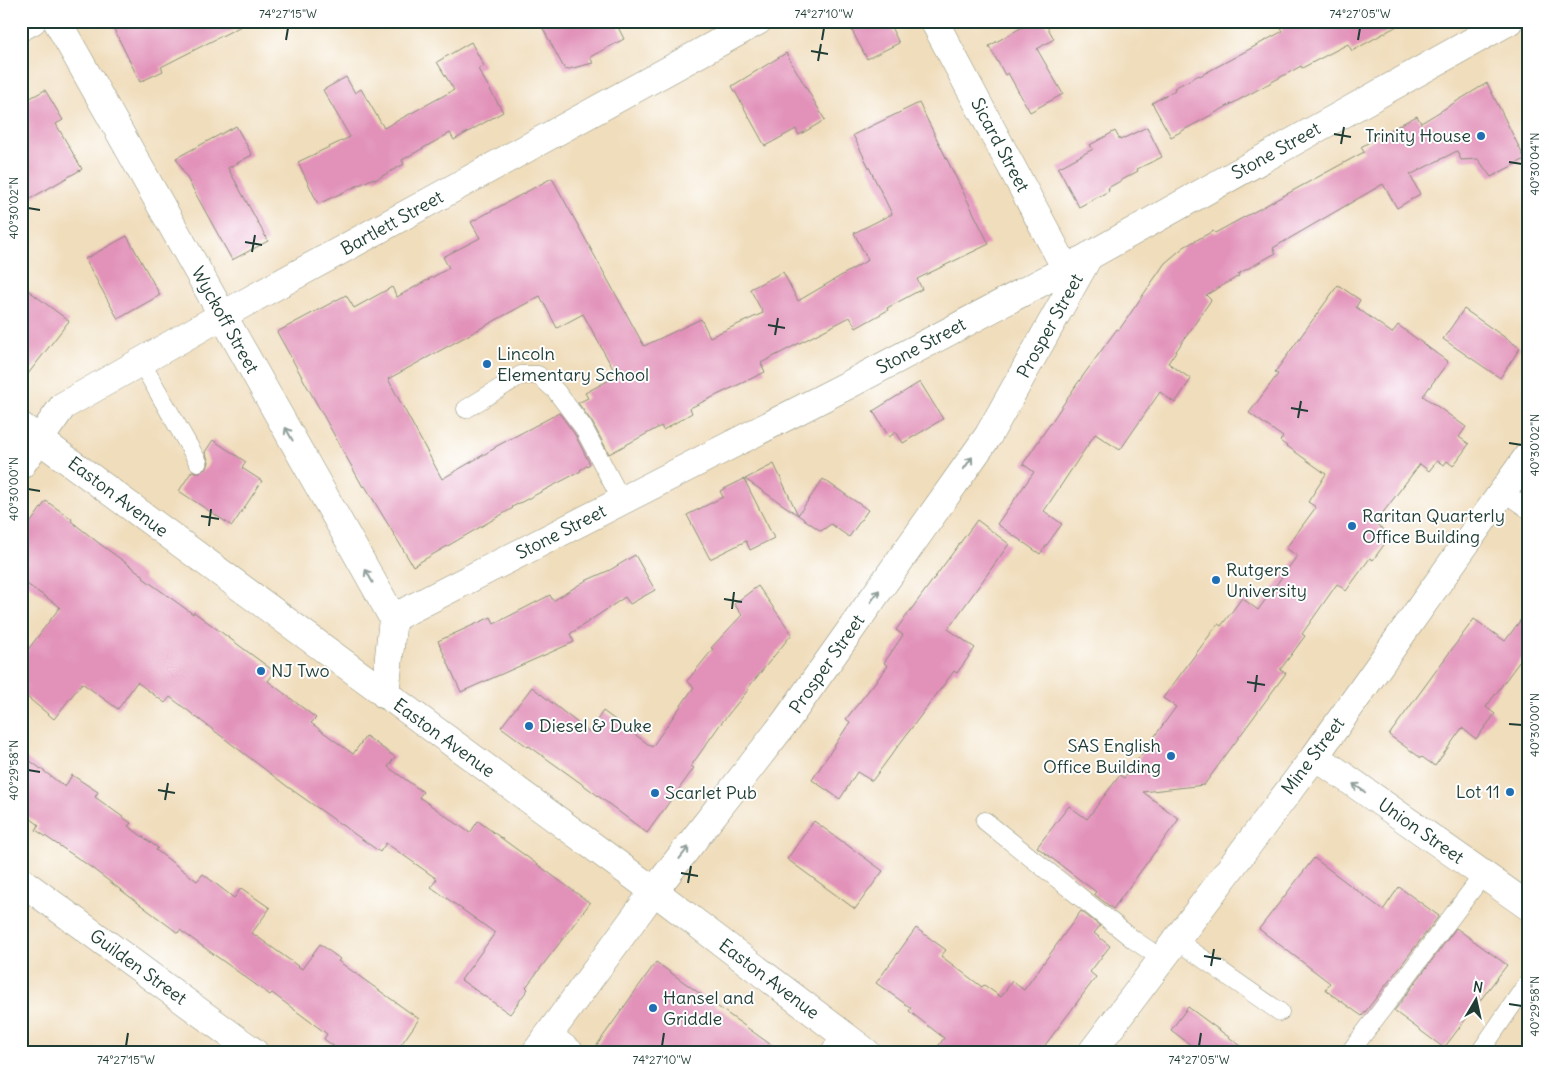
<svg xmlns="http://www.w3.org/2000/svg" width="1549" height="1073" font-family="Delius,sans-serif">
	<rect width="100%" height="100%" fill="#fff"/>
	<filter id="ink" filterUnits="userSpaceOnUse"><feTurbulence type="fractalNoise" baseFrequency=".02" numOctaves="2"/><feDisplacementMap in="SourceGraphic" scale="10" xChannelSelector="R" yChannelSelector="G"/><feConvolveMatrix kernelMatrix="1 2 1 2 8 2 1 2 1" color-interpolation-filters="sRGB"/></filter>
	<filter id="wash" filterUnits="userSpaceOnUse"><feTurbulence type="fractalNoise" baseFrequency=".0096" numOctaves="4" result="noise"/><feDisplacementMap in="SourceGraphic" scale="20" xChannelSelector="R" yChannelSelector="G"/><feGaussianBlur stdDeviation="1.12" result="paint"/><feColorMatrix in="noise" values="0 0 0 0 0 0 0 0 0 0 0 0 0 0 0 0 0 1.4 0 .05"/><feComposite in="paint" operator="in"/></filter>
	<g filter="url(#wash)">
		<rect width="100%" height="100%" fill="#f0ddbc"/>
		<g id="blocks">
			<path fill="#e292b9" d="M110,21H251L161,67L163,71L140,82Z
				M539,21H615L624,39L590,57L593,63L565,70Z
				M847,21H888L899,43L867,59Z
				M1033,21H1044L1054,39L1037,49L1063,94L1030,112L1008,73L1005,75L989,46Z
				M1277,21H1406L1352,51L1348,44L1302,68L1301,66L1171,137L1152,103L1175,90L1174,88L1199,75L1200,76L1283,31Z
				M471,42L484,66L478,69L503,112L454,140L450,133L402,160L404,164L375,180L374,178L318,204L298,162L350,137L323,90L346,77L355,93L361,89L384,128L454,90L437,62Z
				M786,53L825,120L799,135L796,129L765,146L732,86Z
				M1487,83L1525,159L1491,177L1478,159L1461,160L1457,151L1410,175L1420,194L1397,208L1383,184L1273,248L1276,253L1238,274L1239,276L1206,295L1211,300L1168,363L1191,379L1175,403L1160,392L1120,450L1095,434L1044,511L1062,524L1040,554L997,524L1034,472L1023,464L1077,384L1117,329L1119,330L1165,263L1184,247L1213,231L1215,233L1364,152L1361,147L1386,132L1417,116L1421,123Z
				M45,90L63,120L56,124L82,169L21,204V103Z
				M919,103L989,244L917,279L922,289L887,308L888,310L856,328L850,317L761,363L765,372L690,408L692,413L663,430L661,426L609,454L592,422L578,403L588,398L585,393L617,376L583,314L557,328L540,296L388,379L442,479L495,448V447L559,413L574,433L590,464L580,470L581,471L512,507L513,508L413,566L365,486L363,487L277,332L346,295L354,308L392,287L397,297L449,268L443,257L480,238L471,222L552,178L644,346L701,319L710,337L763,313L750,289L783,272L798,301L868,260L854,233L892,214L853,135Z
				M236,126L252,155L228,168L268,241L232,260L176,158Z
				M1147,127L1162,157L1137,169L1138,171L1108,188L1109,191L1079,207L1058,168L1093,149L1090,145L1115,131L1120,140Z
				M127,236L160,295L118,319L85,259Z
				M21,285L69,321L21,383Z
				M1338,285L1360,300L1356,307L1392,333L1398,325L1448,362L1423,396L1466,427L1459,437L1469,444L1453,466L1447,461L1444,465L1437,461L1429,471L1420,464L1375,523L1391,535L1373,560L1370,558L1346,591L1337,584L1302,634L1305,636L1280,670L1286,673L1204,785L1143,792L1179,819L1113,909L1094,894L1096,892L1037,847L1069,806L1087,819L1120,775L1124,778L1176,707L1163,698L1218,624L1221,626L1242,598L1258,610L1297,556L1286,548L1316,507L1308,502L1326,474L1280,441L1283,437L1249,413L1278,374L1275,372Z
				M1464,309L1520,348L1500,378L1443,339Z
				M920,382L943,419L903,443L896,432L889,437L873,411Z
				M213,440L246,462L242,468L262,481L232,526L179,491L192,471L198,473L207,468L209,462L205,452Z
				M774,464L798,515L745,479Z
				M744,479L774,538L750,550L746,541L710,559L687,515L723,497L720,491Z
				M823,479L868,510L849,537L831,524L821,531L798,515Z
				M46,501L72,519L71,521L100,544L144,576L143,578L193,614L194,612L275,672L268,681L316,718L311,723L353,754L366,736L395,757L388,767L423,792L419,797L470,833L478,821L590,903L526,987L528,989L510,1014L461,980L495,933L431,887L437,879L386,843L380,852L288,787L170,697L165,703L137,682L118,709L82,683L54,719L21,692V659L60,607L21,580V536Z
				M977,520L1009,544L948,629L975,648L957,673L954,671L872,781L857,772L840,799L812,780L850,722L846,719L888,666L884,663L903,635L896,630Z
				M635,555L655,590L630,604L625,597L570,634L574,642L461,692L438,641L491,617L494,624L550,595L553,601L585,581L610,570Z
				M758,586L792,634L747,689L748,690L719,726L691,766L694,768L647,833L589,789L529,746L528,747L501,727L532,687L589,732L603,711L652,747L694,687L687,681L713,649L711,648L742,615L734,604Z
				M1528,610V650L1486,707L1495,714L1476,739L1462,728L1435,766L1422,757L1421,758L1389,735L1474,619L1505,641Z
				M21,754L65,787L72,775L98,792L95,797L131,823L128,826L158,848L156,850L197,881L203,874L234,898L241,888L270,908L252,933L302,969L320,944L340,959L338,961L419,1019L396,1052H341L324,1039L327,1034L272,993L270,995L180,930L178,933L85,863L36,830L39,825L21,811Z
				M814,821L883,871L855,909L787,859Z
				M1314,858L1383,910L1399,887L1439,916L1362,1016L1325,990L1330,983L1259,929Z
				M1081,911L1100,926L1094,933L1110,946L1090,972L1096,977L1040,1052H934L944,1038L909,1011L911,1008L876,983L916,928L946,950L941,956L982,987L984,985L1001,997L1012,981L1024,990Z
				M1456,928L1507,965L1444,1048L1394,1011Z
				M656,962L728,1014L781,1052H592Z
				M1188,1007L1249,1052H1200L1171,1030Z"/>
		</g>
	</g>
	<g filter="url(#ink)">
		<use href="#blocks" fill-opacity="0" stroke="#888d78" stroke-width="1"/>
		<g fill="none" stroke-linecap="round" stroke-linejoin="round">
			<g stroke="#888d78" stroke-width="19">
				<path id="service" d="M141,362L198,462
					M466,409L521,375H538L556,391L583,427L622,501
					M1502,491L1528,509
					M985,821L1134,940L1162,959
					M1176,940L1280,1012
					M551,1032L577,1052
					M829,1052L842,1034
					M1350,1052L1483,875
					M1480,1052L1528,982"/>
			</g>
			<g stroke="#888d78" stroke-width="29">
				<path id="minor" d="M57,21L393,618
					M934,21L1066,269
					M21,27L32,21
					M21,465L63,406L223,315L758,21
					M385,695L393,618L848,385L1057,274L1509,21
					M1315,756L1528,906
					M21,881L254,1052
					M536,1052L654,891L786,721L988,436L1089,256
					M1092,1052L1315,756L1528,456"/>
			</g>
			<g stroke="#888d78" stroke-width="29">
				<path id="tertiary" d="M21,426L654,891L866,1052"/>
			</g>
			<use href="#service" stroke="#fff" stroke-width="18"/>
			<use href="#minor" stroke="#fff" stroke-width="28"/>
			<use href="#tertiary" stroke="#fff" stroke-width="28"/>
		</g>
		<defs><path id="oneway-shaft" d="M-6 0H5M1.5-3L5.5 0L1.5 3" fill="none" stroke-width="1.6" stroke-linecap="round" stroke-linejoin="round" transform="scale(1.25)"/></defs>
		<g stroke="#8f9e9a">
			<use href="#oneway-shaft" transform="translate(289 434) rotate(-119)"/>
			<use href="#oneway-shaft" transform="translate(968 463) rotate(-55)"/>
			<use href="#oneway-shaft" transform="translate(369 576) rotate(-119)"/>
			<use href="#oneway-shaft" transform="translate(875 596) rotate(-55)"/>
			<use href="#oneway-shaft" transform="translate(1359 788) rotate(-145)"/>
			<use href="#oneway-shaft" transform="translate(684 853) rotate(-52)"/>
		</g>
	</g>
	<path fill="none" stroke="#1f3d34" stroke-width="2" d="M286,40L288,28M822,40L824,28M1358,40L1360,28M811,51L828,54M818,61L821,44M1334,134L1351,137M1341,144L1344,127M1509,162L1522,164M28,208L40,210M245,242L262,245M252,252L255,235M768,325L785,328M775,335L778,318M1291,408L1308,411M1298,418L1301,401M1509,443L1522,445M28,489L40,491M201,516L219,519M209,526L211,509M724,599L742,602M732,609L734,592M1247,682L1265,685M1255,692L1257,675M1509,724L1522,725M28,770L40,772M158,790L175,793M165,800L168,783M681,873L698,876M688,883L691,866M1204,956L1221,959M1211,966L1214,949M1509,1004L1522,1006M126,1046L128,1033M662,1046L664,1033M1199,1046L1201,1033"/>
	<g fill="#1f6fb2" stroke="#fff" stroke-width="2">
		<circle cx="1481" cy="136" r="5"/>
		<circle cx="487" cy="364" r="5"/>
		<circle cx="1352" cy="526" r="5"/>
		<circle cx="1216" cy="580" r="5"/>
		<circle cx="261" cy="671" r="5"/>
		<circle cx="529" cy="726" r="5"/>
		<circle cx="1171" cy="756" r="5"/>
		<circle cx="1510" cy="792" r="5"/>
		<circle cx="655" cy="793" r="5"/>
		<circle cx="653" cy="1008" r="5"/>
	</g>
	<g text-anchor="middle" stroke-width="4" stroke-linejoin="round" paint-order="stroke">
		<g font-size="18" fill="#1f3d34" stroke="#fff" text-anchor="start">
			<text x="1471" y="142" text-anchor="end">Trinity House</text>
			<text x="497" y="360">Lincoln<tspan x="497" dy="21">Elementary School</tspan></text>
			<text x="1362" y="522">Raritan Quarterly<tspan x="1362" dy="21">Office Building</tspan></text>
			<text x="1226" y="576">Rutgers<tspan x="1226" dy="21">University</tspan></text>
			<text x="271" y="677">NJ Two</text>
			<text x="539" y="732">Diesel &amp; Duke</text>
			<text x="1161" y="752" text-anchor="end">SAS English<tspan x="1161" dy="21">Office Building</tspan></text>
			<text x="1500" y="798" text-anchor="end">Lot 11</text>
			<text x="665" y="799">Scarlet Pub</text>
			<text x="663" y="1004">Hansel and<tspan x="663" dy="21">Griddle</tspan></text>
		</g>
		<g font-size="18" fill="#1f3d34" stroke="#fff">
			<text transform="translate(1000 145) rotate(62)" y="6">Sicard Street</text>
			<text transform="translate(1276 151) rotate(-29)" y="6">Stone Street</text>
			<text transform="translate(392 223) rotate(-29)" y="6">Bartlett Street</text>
			<text transform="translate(225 320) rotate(61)" y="6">Wyckoff Street</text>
			<text transform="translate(1050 326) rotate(-61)" y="6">Prosper Street</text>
			<text transform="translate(921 346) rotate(-28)" y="6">Stone Street</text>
			<text transform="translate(118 497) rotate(37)" y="6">Easton Avenue</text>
			<text transform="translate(561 532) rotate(-27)" y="6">Stone Street</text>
			<text transform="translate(827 664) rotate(-55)" y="6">Prosper Street</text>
			<text transform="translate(444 738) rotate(36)" y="6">Easton Avenue</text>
			<text transform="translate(1313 756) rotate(-53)" y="6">Mine Street</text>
			<text transform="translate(1421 831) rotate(35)" y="6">Union Street</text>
			<text transform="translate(138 967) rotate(36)" y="6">Guilden Street</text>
			<text transform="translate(769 979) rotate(37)" y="6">Easton Avenue</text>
		</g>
	</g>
	<rect width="1549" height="1073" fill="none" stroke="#fff" stroke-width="55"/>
	<g transform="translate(1476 1000) rotate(9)" stroke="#ffffff" stroke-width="4" paint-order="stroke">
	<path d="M0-4L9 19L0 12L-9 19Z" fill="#1f3d34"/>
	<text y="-8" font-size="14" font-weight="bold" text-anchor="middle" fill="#1f3d34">N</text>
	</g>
	<rect x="28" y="28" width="1494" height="1018" fill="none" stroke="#1f3d34" stroke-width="2"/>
	<g font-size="12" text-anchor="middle" fill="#1f3d34">
		<text x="288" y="18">74°27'15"W</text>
		<text x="824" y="18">74°27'10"W</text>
		<text x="1360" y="18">74°27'05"W</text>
		<text transform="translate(1535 164) rotate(-90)" y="4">40°30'04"N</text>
		<text transform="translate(14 208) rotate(-90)" y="4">40°30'02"N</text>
		<text transform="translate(1535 445) rotate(-90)" y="4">40°30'02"N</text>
		<text transform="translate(14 489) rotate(-90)" y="4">40°30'00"N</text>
		<text transform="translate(1535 725) rotate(-90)" y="4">40°30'00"N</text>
		<text transform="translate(14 770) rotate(-90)" y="4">40°29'58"N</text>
		<text transform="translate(1535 1006) rotate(-90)" y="4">40°29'58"N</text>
		<text x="126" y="1064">74°27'15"W</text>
		<text x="662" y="1064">74°27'10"W</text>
		<text x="1199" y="1064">74°27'05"W</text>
	</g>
</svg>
